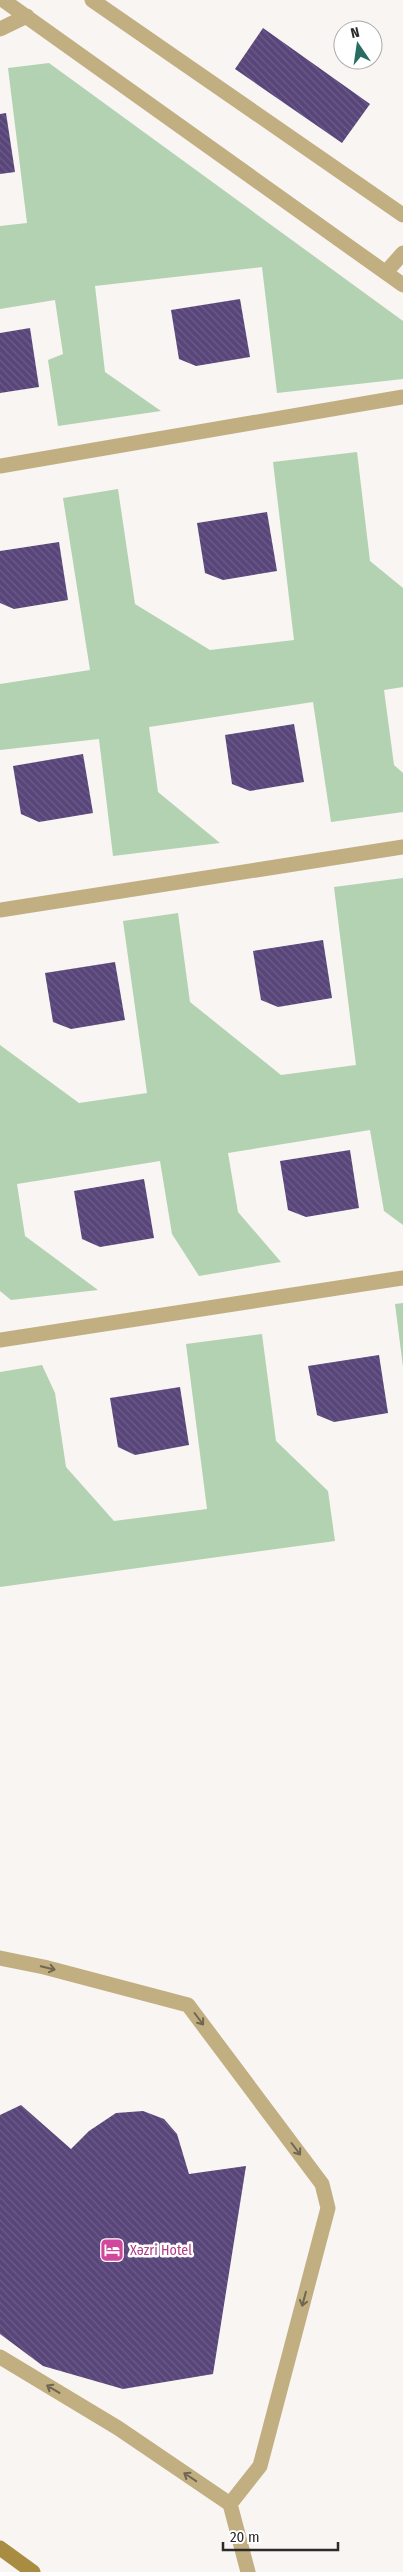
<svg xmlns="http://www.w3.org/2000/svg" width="403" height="2572" font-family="'Fira Sans Condensed',sans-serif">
	<defs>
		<pattern id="building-back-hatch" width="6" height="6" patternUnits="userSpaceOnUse" patternTransform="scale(1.25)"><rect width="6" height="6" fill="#58457a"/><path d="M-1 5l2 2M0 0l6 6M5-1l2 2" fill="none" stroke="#6d5d88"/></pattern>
	</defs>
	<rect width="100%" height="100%" fill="#f8f5f3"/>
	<path fill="#b3d2b1" d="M49,63L403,321V379L277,393L262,267L95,286L105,372L161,411L58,426L48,360L63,354L55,300L0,309V226L27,223L8,68Z
		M357,452L370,561L403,588V687L384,690L394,765L403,773V812L331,822L313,702L149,727L158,792L220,843L113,856L99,739L0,750V684L90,670L63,498L118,489L135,604L210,650L294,640L273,462Z
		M403,878V1225L384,1211L370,1130L228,1153L238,1212L281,1262L199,1276L172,1234L160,1161L17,1184L25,1236L98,1290L11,1300L0,1291V1045L79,1103L147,1093L123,921L178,913L190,1002L281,1075L356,1065L334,887Z
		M403,1303V1367L395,1304Z
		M262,1334L276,1441L328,1491L335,1541L0,1587V1372L42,1365L55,1393L66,1467L114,1521L207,1509L186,1344Z"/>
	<path fill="url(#building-back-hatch)" d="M263,28L370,104L342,143L235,69Z
		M6,113L15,172L0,174V114Z
		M240,299L250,357L196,366L179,359L171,310Z
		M30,328L39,387L0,393V333Z
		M267,512L277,571L223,580L205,573L197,523Z
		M59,542L68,600L14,609L0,603V551Z
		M294,724L304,782L250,791L232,784L225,735Z
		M83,754L93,813L39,822L21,814L13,766Z
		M323,940L332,998L278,1007L261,1000L253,951Z
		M115,962L125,1020L71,1029L53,1022L45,973Z
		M350,1150L359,1208L306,1217L288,1210L280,1161Z
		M144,1179L154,1238L100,1247L82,1239L74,1191Z
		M379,1355L388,1413L334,1422L317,1415L308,1366Z
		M180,1387L189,1445L135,1455L118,1447L110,1398Z
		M21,2105L71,2149L89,2131L116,2113L143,2111L164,2119L177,2134L189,2174L246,2166L213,2374L123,2389L43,2366L0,2334V2115Z"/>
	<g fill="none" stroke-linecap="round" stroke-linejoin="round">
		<path stroke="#c2af81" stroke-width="15" d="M3,0L403,285
			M92,0L403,215
			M0,29L27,16
			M387,271L403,253
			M0,466L403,397
			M0,910L403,847
			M0,1340L403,1278
			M0,1958L44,1967L188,2005L322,2184L328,2208L260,2466L230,2504
			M0,2357L118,2428L230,2504L248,2572"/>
		<path stroke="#a88c41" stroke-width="15" d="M0,2548L33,2572"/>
	</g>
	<defs><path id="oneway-shaft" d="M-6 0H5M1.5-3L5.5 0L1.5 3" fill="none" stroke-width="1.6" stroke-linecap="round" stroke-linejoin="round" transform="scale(1.25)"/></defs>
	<g stroke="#706651">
		<use href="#oneway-shaft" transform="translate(48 1968) rotate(14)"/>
		<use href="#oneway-shaft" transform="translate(199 2019) rotate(53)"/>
		<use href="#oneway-shaft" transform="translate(296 2149) rotate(53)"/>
		<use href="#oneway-shaft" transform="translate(304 2299) rotate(105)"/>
		<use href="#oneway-shaft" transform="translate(53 2389) rotate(-149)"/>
		<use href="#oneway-shaft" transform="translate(190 2477) rotate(-146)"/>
	</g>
	<defs>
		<g id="hotel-square" transform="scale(1.25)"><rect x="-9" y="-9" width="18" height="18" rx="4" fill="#d1479c" stroke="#fff"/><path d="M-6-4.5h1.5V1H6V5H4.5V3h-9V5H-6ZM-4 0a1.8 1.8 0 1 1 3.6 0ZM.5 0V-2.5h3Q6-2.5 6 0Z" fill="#fff"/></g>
	</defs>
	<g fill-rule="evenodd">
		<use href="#hotel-square" x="112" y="2250"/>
	</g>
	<g text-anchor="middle" stroke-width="5" stroke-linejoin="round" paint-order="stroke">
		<g font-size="14" fill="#b23c85" stroke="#fff" text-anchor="start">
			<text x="130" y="2255">Xәzri Hotel</text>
		</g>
	</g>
	<g transform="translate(358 45) rotate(347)"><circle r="24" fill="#ffffff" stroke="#abaaaa"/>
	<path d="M0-4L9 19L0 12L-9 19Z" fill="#276d62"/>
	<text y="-8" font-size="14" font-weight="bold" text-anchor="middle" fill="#2c2b2a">N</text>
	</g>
	<path d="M223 2542v8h115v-8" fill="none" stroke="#2c2b2a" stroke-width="2.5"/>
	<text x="230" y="2542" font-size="15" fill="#2c2b2a" stroke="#ffffff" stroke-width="4" paint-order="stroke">20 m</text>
</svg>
